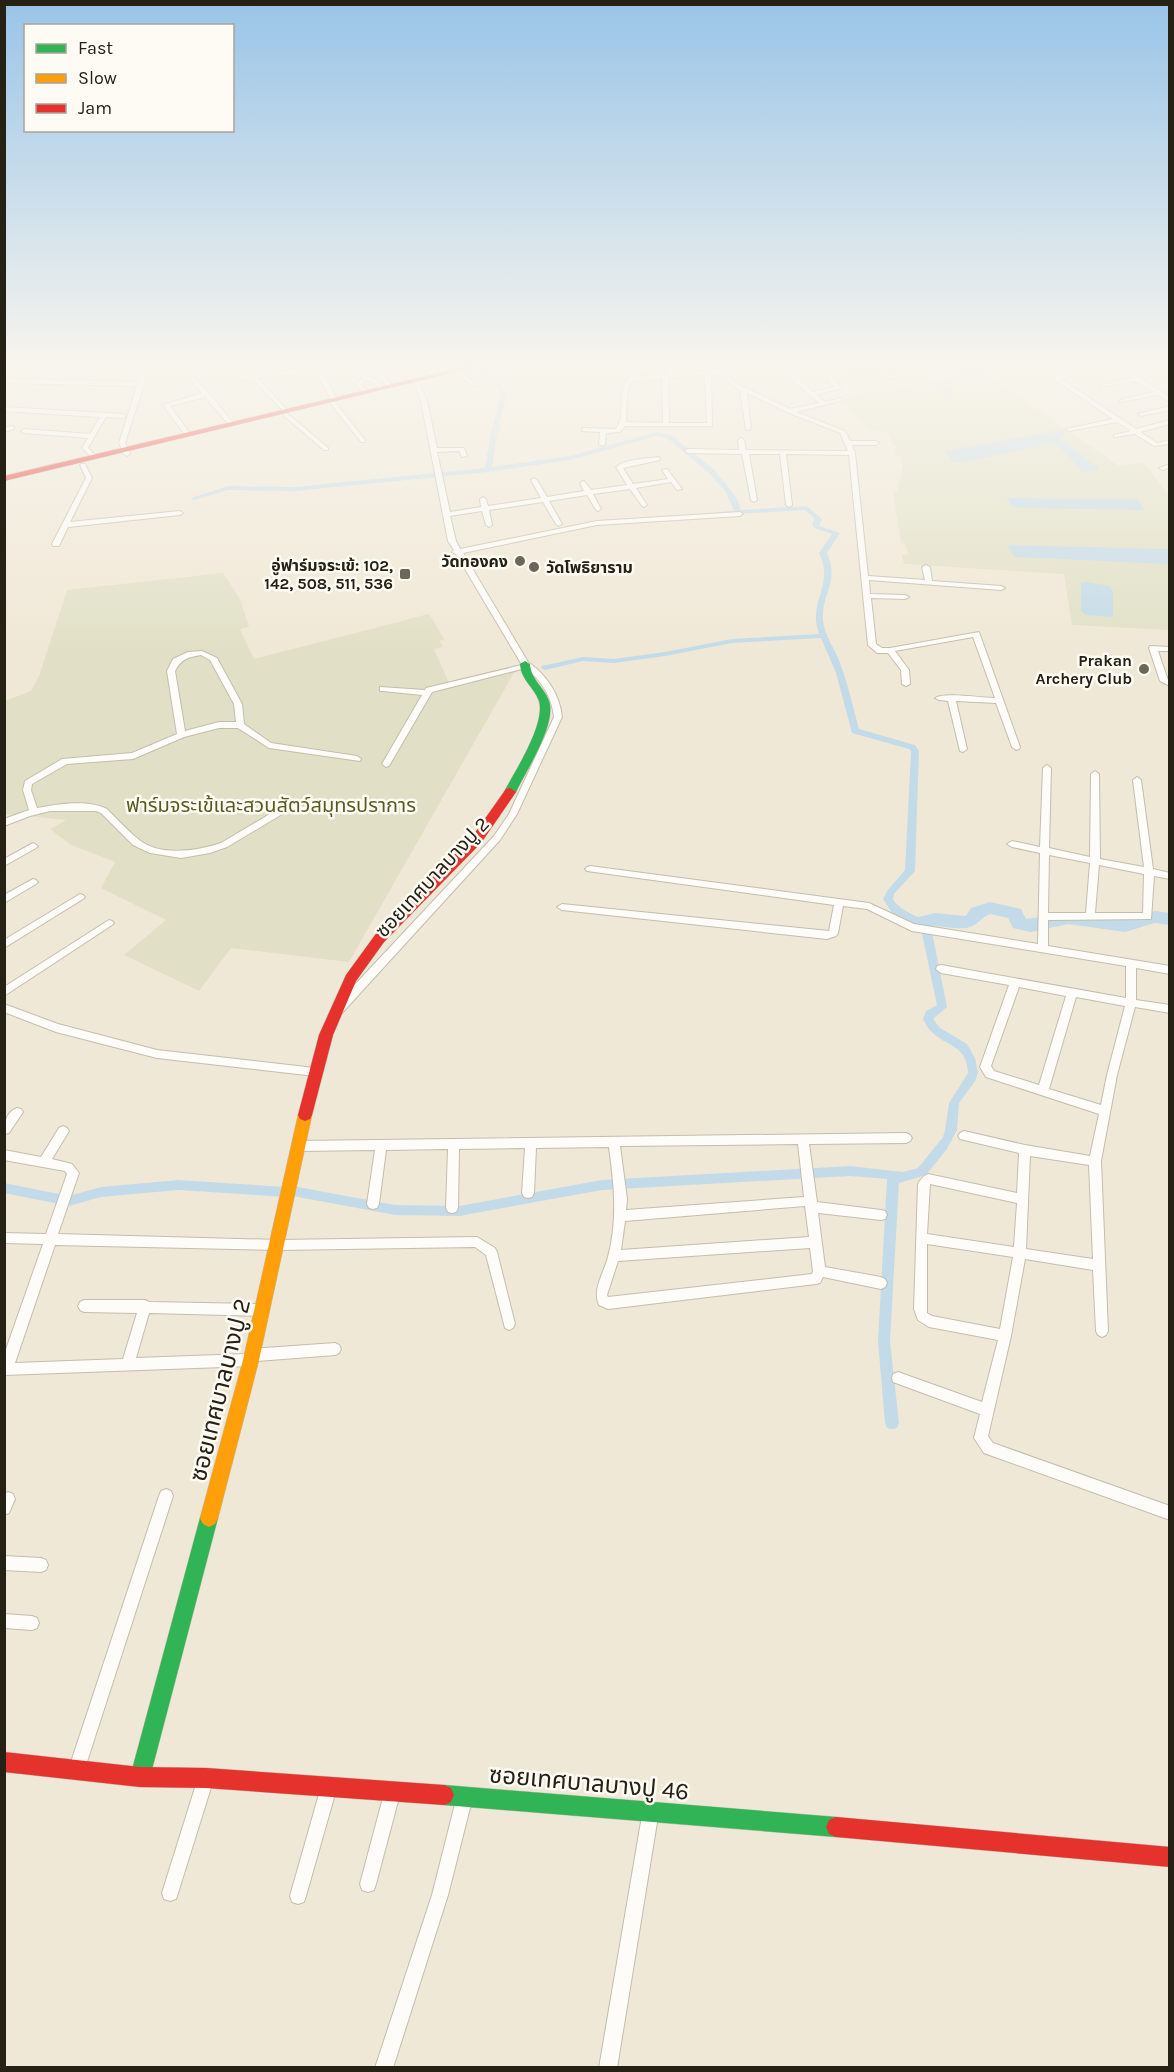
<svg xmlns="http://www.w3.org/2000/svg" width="1174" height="2072" font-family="Karla,'Noto Sans Thai',sans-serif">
	<rect width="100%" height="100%" fill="#f0e8d6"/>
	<path fill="#e1e0c6" d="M837,363H874L896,389L978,368L1119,466L1143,462L1169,495V630L1072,625L1064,574L904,564L902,555L908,554L905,544L901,543L893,492L898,491L903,464L900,456H895L896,446L892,445L889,434L869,429L842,401L862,393Z
		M223,573L240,599L249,627L240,629L254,659L429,614L444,639L440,641L443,647L434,649L450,685L515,671L349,962L231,948L199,991L124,955L166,920L101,888L115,862L71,845L50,829L66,820L5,814V701L31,691L39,676L67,590Z"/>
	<path fill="#c3dbe8" d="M976,369L988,377L947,388L955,395L950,396L933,387H919L938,384L941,383L939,381Z
		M1061,430L1065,433L1060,439L1099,468L1098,470L1083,472L1055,443L958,463L951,461L945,451Z
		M1006,498L1134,499L1138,500L1144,510L1026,508L1014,507Z
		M1011,545L1169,549V564L1014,557L1008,546Z
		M1086,582L1110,586L1113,592V617L1086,615L1081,611V583Z"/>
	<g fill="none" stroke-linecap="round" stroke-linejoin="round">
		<path fill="#c3dbe8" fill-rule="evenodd" d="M472,363H478L502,386L507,395L497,433L492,467L570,456L657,432L671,435L713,469L731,490L738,501L741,510L807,506L822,519L819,526L840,533L827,553C840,583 821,593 823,620C824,635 835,649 840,663C848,684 853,707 859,729L915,745L919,751L915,871L894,894L893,899C902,914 920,914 931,927L947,1007L933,1019L940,1028L967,1044L975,1058L978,1073L975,1081L959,1103L957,1130L947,1149L926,1175L899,1183L890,1341L899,1423L897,1428L892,1429L887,1428L885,1423L878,1341L887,1179L850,1176L602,1190L459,1216L395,1215L298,1197L294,1196L292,1192L294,1188L298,1187L395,1205L459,1206L602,1180L850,1166L903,1172L918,1168L943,1137L945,1130L949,1103L968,1073C967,1047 950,1047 935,1035C929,1030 926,1025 923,1019L926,1011L937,1005L921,929L892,913L883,899L887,891L905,870L911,751L909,749L852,733L836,673L821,638L732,643L665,656L614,663L583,661L545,670L541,668L542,666L583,657L614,659L665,652L732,639L819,634C807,602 835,586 819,553L832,534L814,528L812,524L815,519L805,510L715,515L714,514L717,512L734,511L726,492L708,472L667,438L657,436L570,460L488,472L295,491L228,490L194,500L191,498L228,486L295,487L485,468L491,433L501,395L497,388Z
			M178,1180L285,1187L289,1188L291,1192L289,1196L285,1197L178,1190L101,1197L69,1206L4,1193V1183L69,1196L101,1187Z"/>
		<path fill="#c3dbe8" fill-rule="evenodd" d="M990,902L1021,909L1026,919L1068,913L1125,920L1155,911L1170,913V925L1155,923L1125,932L1068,924L1031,932L1013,928L1008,918L990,914C981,917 978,926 966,928C950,930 937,923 921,928L913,922L915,918L935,913L966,916L971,908Z"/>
		<g stroke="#c3bdae" stroke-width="2">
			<path id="street" d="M149,363H155L144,384L125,443L130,454L127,456L124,454L119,443L137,386L4,383V379L139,382Z
				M367,363H373L391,384V386H387Z
				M418,363H424L436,375V377H432Z
				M661,363H667L675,374L720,370L715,363H742L739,365L723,366L735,383L790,409L819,403L800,387L777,363H783L813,392L834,387L816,363H822L841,388L816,395L825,402L841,398L844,400L796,412L845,431L850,441H876L879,443L876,445H852L855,453L868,576L925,580L922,567L926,565L930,567L932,581L1001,586L1005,588L1001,590L869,580L870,594L905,595L909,597L905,599L871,598L876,644L882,648H890L979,632L1020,747L1019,749L1016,750L1012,747L996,703L956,701L967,749L963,752L960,751L948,701L939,700L935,698C945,692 981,698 995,698L973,637L895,651L909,670L910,684L906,686L902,684L901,670L888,653H877L868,645L849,455L786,454L792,505L789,507L786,505L780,454H749L757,500L754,502L751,500L742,454L688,453L685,451L688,449L739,450L738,440L741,438L744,440L746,450L848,451L840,433L789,413L747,393L751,429L746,430L740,390L731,385L723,374L711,375L712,426H625L620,432L606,433L605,444L602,446L599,444L600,432L582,431V429L584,428L616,429C627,414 615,391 630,377L670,374ZM705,375L707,423H669L668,378ZM662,378L663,423L626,422L627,394L632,381Z
				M891,363H897L905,372L942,363H951L891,379L889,378V376L900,373Z
				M1116,363H1130L1121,366L1170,397V402L1158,395L1120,402V400L1154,392L1136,381L1099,387V385L1132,378L1115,367L1061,379L1136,429L1170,420V424L1140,432L1157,443L1170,440V444L1154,446L1135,434L1114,437V435L1131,431L1117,422L1069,431L1066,429L1113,419L1039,369V367H1043L1057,376Z
				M352,364L355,366L354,367L321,371L337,399L334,401L331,399L316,372L258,378L287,410V412L285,413L252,378L237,380L234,378L253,374Z
				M456,369L477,384V386H473L454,372V370Z
				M364,376L373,378L385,387L380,388L369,381L365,380L361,384L368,391L363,392L355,384Z
				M193,377L209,393L233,423V425H229L205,397L170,406L191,435L186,436L163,405L202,393L190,379Z
				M413,380L418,381L427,401L437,448H464L467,456L462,457L459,451L437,452L450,512L481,507L480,499L483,497L486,499L488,506L541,498L531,480L534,478L537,480L547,497L584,491L580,483L583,481L585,482L591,490L627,485L616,467C626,459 644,459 658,457L660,458V460L623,468L633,484L668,479L662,470L667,469L682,489L677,490L671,482L636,488L647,505L644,507L642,506L630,489L593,494L601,509L598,511L596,510L587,495L549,501L562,524L559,526L556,524L543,502L489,510L492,525L489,527L486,525L482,511L450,516L456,541L460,549L597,521L740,512L743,514L740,516L597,525L463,553L528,662C546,674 560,695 562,717L517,814L500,840L342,1013L338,1014L333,1010L334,1007L494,836L509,814L554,717C552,697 541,680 526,668L432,692L389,766L386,767L382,764L422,695L383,691H380V687L425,690L426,688L522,665L456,554L452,552L454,550L448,541L421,401Z
				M331,402H335L365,440V442H361L331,404Z
				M1170,406V410L1141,416L1138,414Z
				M4,407L123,414L126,416L123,418L106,417L88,448L97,457L94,459L82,448L88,438L24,433L21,431L24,429L90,434L100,417L4,411Z
				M284,414H288L328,448V450H324L284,416Z
				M12,426L14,427V429L4,432V428Z
				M81,464H85L92,478L70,522L180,511L183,513L180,515L68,527L59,546H53L52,544L86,478L80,465Z
				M1170,464V468L1162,470L1159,468Z
				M1150,646L1170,647V651H1158L1168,680L1170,681V686L1160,681L1149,648Z
				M202,651L217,658L242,704L244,724L271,743L357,756L361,759L360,761L269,748L238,728H219L184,737L133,759L67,764L32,784L31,790L37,808C58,804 87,799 107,809C117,819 127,830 138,839C159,857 197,851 221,843L285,805L335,809L338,810V814L289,810L227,847L210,853L181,858L150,853L133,845L101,813L96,811H50L30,816L4,826V819L29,810L23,790L25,781L62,759L132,753L177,734L167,671L173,659L188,652ZM201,655L210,660L234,704L236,722H219L185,731L175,671C181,659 188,657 201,655Z
				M1047,765L1051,768L1049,848L1090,857L1091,774L1095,771L1099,774L1100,859L1144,867L1133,780L1137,777L1141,780L1153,869L1170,873V879L1154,876L1151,919L1048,920V946L1170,966V974L1136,968V1000L1170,1005V1013L1135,1007L1117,1075L1101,1161L1108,1331L1106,1335L1102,1337L1098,1335L1096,1331L1093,1270L1025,1259L1011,1336L988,1436L993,1443L1170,1506V1520L984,1453L974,1438L980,1414L893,1382L892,1378L893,1374L898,1372L982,1402L998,1340L929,1327L918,1320L914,1309L918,1184C921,1179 923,1176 928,1174L1017,1193L1019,1153L960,1139L958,1136L960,1133L964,1131L1025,1145L1090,1156L1099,1114L986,1077L980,1067L1009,985L941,973L936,969L937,966L941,965L1126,998V966L912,931L867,909L843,906L838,933L836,936L827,939L562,910L557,907L562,904L829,931L834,905L587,871L585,869L587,867L590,866L869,903L914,924L1038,944L1040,853L1012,847L1007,844L1012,841L1040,847L1043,768ZM1049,855L1090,863L1086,913H1048ZM1099,865L1144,874L1143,913H1095ZM1019,987L1066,996L1039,1085L994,1071L991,1066ZM1076,997L1125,1006L1107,1075L1101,1105L1049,1089ZM1030,1156L1089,1165L1093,1259L1026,1249ZM930,1184L1017,1203L1014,1247L927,1234ZM927,1244L1013,1257L1000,1329L932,1316L927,1313Z
				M33,843L38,846L36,848L4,866V859Z
				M33,879L36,880L38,882L36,884L4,903V895Z
				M80,894L83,895L85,897L83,899L4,948V940Z
				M109,920L112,921L114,923L112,925L4,996V987Z
				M4,1004L58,1024L157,1050L315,1068L319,1069L320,1072L319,1075L315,1076L157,1058L56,1032L4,1012Z
				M17,1108L21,1109L23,1112L9,1133L4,1134C4,1124 6,1112 17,1108Z
				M63,1126L67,1128L69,1131L52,1159L72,1164L79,1173L58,1234L279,1240L477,1237L495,1248L497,1252L515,1324L513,1328L509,1330L505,1328L486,1255L475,1247L279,1250L55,1245L15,1363L123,1359L137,1313L84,1312L80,1310L78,1306L80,1302L84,1300H145L149,1302L262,1304L266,1306L268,1310L266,1314L262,1316L149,1313L136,1358L246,1354L248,1351L252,1349L335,1343L339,1345L341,1349L339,1353L335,1355L257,1361L256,1364L251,1366L4,1375V1355L43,1244L4,1243V1233L46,1234L67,1174L65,1171L4,1160V1150L41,1157L59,1128Z
				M906,1133L910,1135L912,1138L910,1141L906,1143L809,1144L817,1202L881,1210L885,1211L887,1215L885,1219L881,1220L818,1213L825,1267L881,1277L885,1279L887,1283L885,1287L881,1289L823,1277L820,1283L816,1284L608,1309L599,1305C592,1289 604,1273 608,1257C618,1218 614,1185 609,1147L536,1148L534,1193L532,1197L528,1198L524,1197L522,1193L525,1148L459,1149L458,1208L456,1212L452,1213L448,1212L446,1208L448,1149L386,1150L379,1204L377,1208L373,1209L369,1208L367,1204L375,1150L299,1151L295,1149L293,1146L295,1143L299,1141ZM798,1144L804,1197L626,1210L627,1199L620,1146ZM805,1206L809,1237L621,1250L625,1221ZM810,1248L813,1271L812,1274L608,1297L607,1295L618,1261Z
				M166,1489L171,1491L173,1496L85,1768L82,1773L77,1776L72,1773L69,1768L159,1496L161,1491Z
				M8,1492L13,1494L15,1499L9,1513L4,1515V1494Z
				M4,1556L41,1558L46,1560L48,1565L46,1570L41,1572L4,1570Z
				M4,1614L32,1616L37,1618L39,1623L37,1628L32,1630L4,1628Z
				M206,1770L212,1772L214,1778L178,1893L176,1899L170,1901L164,1899L162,1893L198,1778L200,1772Z
				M329,1779L335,1781L337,1787L306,1896L304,1902L298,1904L292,1902L290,1896L321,1787L323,1781Z
				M393,1782L399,1784L401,1790L376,1884L374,1890L368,1892L362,1890L360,1884L385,1790L387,1784Z
				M465,1788L471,1790L473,1796L448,1895L393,2068H375L432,1895L457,1796L459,1790Z
				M651,1802L657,1804L659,1810L617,2068H599L643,1810L645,1804Z"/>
		</g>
		<g stroke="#c3bdae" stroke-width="1">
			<path id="fast" d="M525,661L530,664C531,680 544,687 549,701C557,724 526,771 516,792L510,796L504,792C515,771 546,724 539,701C534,687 521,680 520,664Z
				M209,1509L215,1512L218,1518L150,1777L147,1784L140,1787L133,1784L130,1777L200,1518L203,1512Z
				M444,1785L836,1817L843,1820L846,1827L843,1834L836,1837L444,1805L437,1802L434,1795L437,1788Z"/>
		</g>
		<g stroke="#c3bdae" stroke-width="1">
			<path id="slow" d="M305,1109L310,1111L312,1115L259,1360L218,1518L215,1524L209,1527L203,1524L200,1518L243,1360L298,1115L300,1111Z"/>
		</g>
		<g stroke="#c3bdae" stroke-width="1">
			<path id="jam" d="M481,363H493L4,481V476Z
				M510,788L516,792L481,843L384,942L356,981L333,1035L312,1115L310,1119L305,1121L300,1119L298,1115L319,1035L346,975L375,935L472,837L506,789Z
				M4,1752L140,1767L206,1768L444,1785L451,1788L454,1795L451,1802L444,1805L206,1788L140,1787L4,1772Z
				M836,1817L1170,1847V1867L836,1837L829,1834L826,1827L829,1820Z"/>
		</g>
		<use href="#street" fill="#fdfcf9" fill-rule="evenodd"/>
		<use href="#fast" fill="#30b455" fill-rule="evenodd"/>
		<use href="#slow" fill="#ff9f0a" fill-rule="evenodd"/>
		<use href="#jam" fill="#e5322d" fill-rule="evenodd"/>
	</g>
	<linearGradient id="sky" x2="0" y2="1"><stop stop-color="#99c4e8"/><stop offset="0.56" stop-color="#f8f5ed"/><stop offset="1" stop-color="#f8f5ed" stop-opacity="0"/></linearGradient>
	<rect width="1174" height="653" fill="url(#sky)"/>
	<g fill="#6d6759" stroke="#fefbf4" stroke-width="2">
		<circle cx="520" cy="561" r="6"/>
		<circle cx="534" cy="567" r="6"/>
		<rect x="399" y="568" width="12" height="12" rx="3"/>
		<circle cx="1144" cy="669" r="6"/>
	</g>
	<g text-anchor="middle" stroke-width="5" stroke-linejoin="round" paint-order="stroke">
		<g font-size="16" font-weight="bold" fill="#262115" stroke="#fefbf4" text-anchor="end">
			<text x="508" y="567">วัดทองคง</text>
			<text x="393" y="571">อู่ฟาร์มจระเข้: 102,<tspan x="393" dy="18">142, 508, 511, 536</tspan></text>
			<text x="546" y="573" text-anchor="start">วัดโพธิยาราม</text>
			<text x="1132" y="666">Prakan<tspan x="1132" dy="18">Archery Club</tspan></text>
		</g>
		<g font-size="20" fill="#555c1f" stroke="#fefbf4">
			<text x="271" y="812">ฟาร์มจระเข้และสวนสัตว์สมุทรปราการ</text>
		</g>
		<g font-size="20" fill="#262115" stroke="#fefbf4">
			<text transform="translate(432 877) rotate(-47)" y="7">ซอยเทศบาลบางปู 2</text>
		</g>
		<g font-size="24" fill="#262115" stroke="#fefbf4">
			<text transform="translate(220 1390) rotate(-76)" y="8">ซอยเทศบาลบางปู 2</text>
			<text transform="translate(589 1783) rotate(5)" y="8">ซอยเทศบาลบางปู 46</text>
		</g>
	</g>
	<rect width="1174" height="2072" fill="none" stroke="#262115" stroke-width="12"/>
	<rect x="24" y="24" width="210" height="108" fill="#fefbf4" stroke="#a8a49b" stroke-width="1.5"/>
	<rect x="36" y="44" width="30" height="9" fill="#30b455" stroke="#a8a49b" stroke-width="1.5"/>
	<text x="78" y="54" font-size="18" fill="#262115">Fast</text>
	<rect x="36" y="74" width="30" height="9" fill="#ff9f0a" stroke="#a8a49b" stroke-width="1.5"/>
	<text x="78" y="84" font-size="18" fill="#262115">Slow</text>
	<rect x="36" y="104" width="30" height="9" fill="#e5322d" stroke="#a8a49b" stroke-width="1.5"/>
	<text x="78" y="114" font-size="18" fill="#262115">Jam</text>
</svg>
